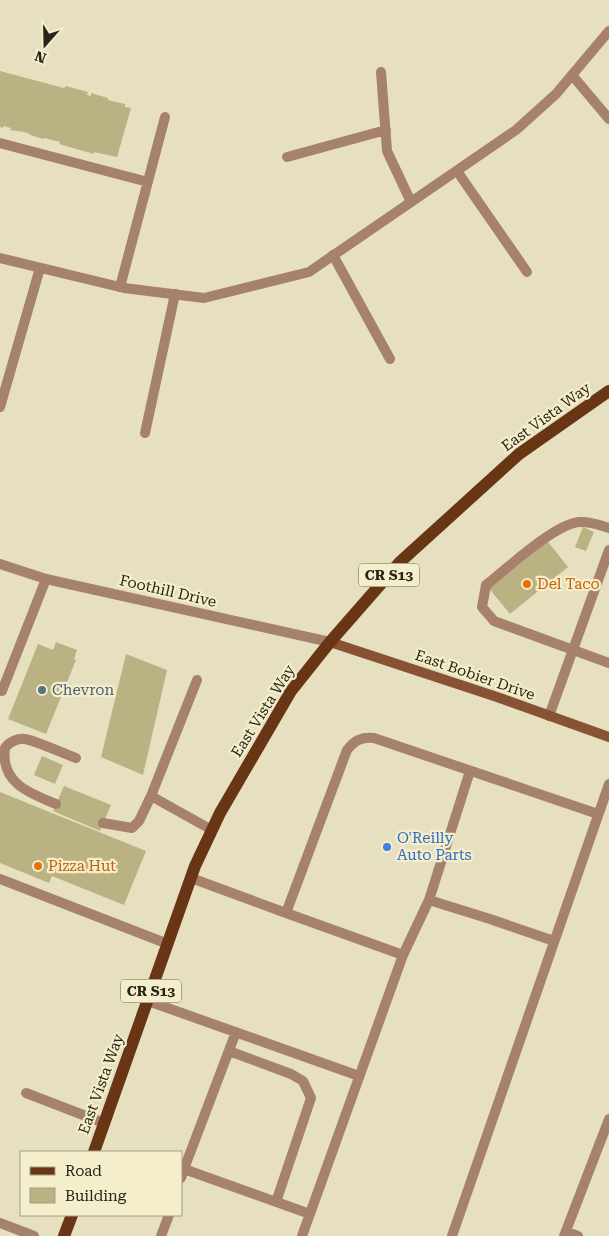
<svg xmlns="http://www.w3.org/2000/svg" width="609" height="1236" font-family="'Roboto Serif',serif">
	<rect width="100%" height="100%" fill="#e6e0c0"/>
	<path fill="#bab283" d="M0,71L64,88L66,86L88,92L87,95L91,96V93L108,98V100L125,104V107L131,108L117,157L94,152V154L59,144L60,142L44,138L43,139L30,135V134L24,132L10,130L11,128L3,126V128L0,127Z
		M583,527L594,532L586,551L575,547Z
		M545,538L568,567L510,614L487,586Z
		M56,642L77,650L74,659L76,660L46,734L8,719L38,644L53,650Z
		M126,654L167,670L143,775L101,757Z
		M42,756L63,765L55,784L34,775Z
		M64,786L111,805L100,831L53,811Z
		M0,792L146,851L124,905L52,876L49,883L0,863Z"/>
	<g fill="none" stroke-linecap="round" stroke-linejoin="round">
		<path stroke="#a6816b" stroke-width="10" d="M381,72L387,151L411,202
			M572,75L609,119
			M0,143L148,182
			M287,157L386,130
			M457,171L527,272
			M333,255L390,359
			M120,287L165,117
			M0,407L40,268
			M145,433L175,294
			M609,528C599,525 590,521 579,522C553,525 508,568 486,585L482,607L494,621L609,663
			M197,680L151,796L212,830
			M2,691L46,579
			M549,716L609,550
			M56,804C32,794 0,784 5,748C9,742 18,738 25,739C37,741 64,754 76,758
			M103,823L132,828L139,821L151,796
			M191,878L286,913L347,750C355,740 361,737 374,738L598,814
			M0,879L168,944
			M429,900L490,919L554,941
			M286,913L403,955L302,1236
			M403,955L429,900L470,771
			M148,1001L359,1076
			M229,1051L291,1074L303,1081L311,1098L276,1202
			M26,1093L104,1123
			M184,1169L236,1032
			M181,1178L184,1169L310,1214
			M0,1223L34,1236
			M566,1231L578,1236
			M161,1236L169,1215
			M452,1236L609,784
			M564,1236L609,1119"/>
		<path stroke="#a6816b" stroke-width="10" d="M0,258L124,288L204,298L309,272L516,130L556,94L609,31"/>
		<path stroke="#a6816b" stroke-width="10" d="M0,564L46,579L330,642"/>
		<path stroke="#875333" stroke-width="10" d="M330,642L497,697L609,737"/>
		<path stroke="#683615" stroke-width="12" d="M94,1152L195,866L220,813L291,691L330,642L400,562L519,454L609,391
			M64,1236L72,1215"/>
	</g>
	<g fill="#e8710a" stroke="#f4eecc" stroke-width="2">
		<circle cx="527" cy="584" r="5"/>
		<circle cx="38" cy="866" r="5"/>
	</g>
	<circle fill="#5c6f8a" stroke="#f4eecc" stroke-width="2" cx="42" cy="690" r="5"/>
	<circle fill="#3f7fe0" stroke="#f4eecc" stroke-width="2" cx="387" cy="847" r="5"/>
	<g text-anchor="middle" stroke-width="4.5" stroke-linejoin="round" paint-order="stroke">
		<g fill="#f4eecc" stroke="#65614f" stroke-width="1">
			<rect x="359" y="563.5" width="60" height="23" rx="4"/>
			<rect x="121" y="979.5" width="60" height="23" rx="4"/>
		</g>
		<g font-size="14" font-weight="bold" fill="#282519">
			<text x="389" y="580">CR S13</text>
			<text x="151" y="996">CR S13</text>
		</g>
		<g font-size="15" fill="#282519" stroke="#f4eecc">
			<text transform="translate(546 417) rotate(-36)" y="5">East Vista Way</text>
			<text transform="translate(168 591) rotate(13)" y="5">Foothill Drive</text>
			<text transform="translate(475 675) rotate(19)" y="5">East Bobier Drive</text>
			<text transform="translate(263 711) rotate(-58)" y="5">East Vista Way</text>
			<text transform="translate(101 1084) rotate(-70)" y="5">East Vista Way</text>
		</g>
		<g font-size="15" fill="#c56008" stroke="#f4eecc" text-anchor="start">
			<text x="537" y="589">Del Taco</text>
			<text x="48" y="871">Pizza Hut</text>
		</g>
		<g font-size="15" fill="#4e5e75" stroke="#f4eecc" text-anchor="start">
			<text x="52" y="695">Chevron</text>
		</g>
		<g font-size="15" fill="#366cbe" stroke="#f4eecc" text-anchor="start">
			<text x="397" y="843">O'Reilly<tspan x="397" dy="17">Auto Parts</tspan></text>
		</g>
	</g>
	<rect x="20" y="1151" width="162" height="65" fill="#f4eecc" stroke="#a29e84"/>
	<rect x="30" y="1167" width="25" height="8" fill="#683615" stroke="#a29e84"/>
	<text x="65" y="1176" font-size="15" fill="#282519">Road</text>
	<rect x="30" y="1188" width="25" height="15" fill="#bab283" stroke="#a29e84"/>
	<text x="65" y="1201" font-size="15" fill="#282519">Building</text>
	<g transform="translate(45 45) rotate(200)" stroke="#f4eecc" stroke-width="4" paint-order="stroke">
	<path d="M0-4L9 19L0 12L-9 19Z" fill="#282519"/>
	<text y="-8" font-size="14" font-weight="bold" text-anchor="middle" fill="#282519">N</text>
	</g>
</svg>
